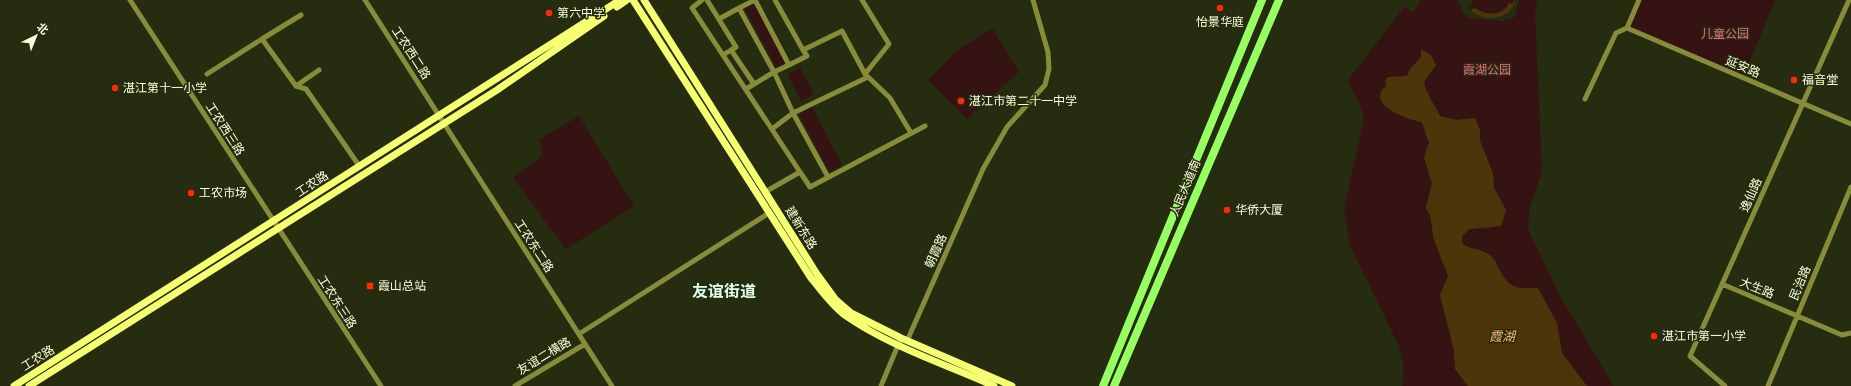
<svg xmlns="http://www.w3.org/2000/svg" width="1851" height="386" font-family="'Sofia Sans Condensed','Noto Sans SC',sans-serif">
	<rect width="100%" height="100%" fill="#262c10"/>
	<path fill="#361313" d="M1421,0H1457L1467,18L1502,21L1515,17L1519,0H1538L1535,13L1542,172L1530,207L1528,229L1561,298L1614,386H1587L1562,353L1559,335L1517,288L1507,283L1493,258L1480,249L1467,247L1462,243V236L1469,229L1491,228L1506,210L1494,188L1493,173L1480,141V130L1475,119L1456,120L1440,116C1435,106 1426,93 1424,82L1436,65L1421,50V57L1410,69L1407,76L1388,77L1386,86L1381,90C1393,110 1397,118 1422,121C1426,129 1425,135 1429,142L1427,148V167L1432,183L1426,208L1430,215L1434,240L1448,276L1440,295L1454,350L1455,369L1468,386H1402L1404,368L1399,346L1350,246L1344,208L1364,119L1359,101L1351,89L1348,80L1405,6L1413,13Z
		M1472,0H1515C1507,15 1487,17 1475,8L1471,10L1469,7L1473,5Z
		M1639,0H1775L1743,78L1627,28Z
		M754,2L787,63L777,69L744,7Z
		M992,28L1019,72L967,119L928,80L956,51Z
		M800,68L814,94L801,101L787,74Z
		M812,107L842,165L829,172L799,114Z
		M579,116L634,206L566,249L513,178L543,155L540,139Z"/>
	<path fill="#4c3609" d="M1515,0C1514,18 1483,24 1471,10L1475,8C1486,16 1503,17 1509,3L1512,4Z
		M1421,49L1431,55L1436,65L1424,82C1426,93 1435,106 1440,116L1456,120L1475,118L1480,130V141L1493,173L1494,188L1506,210L1501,226L1469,229L1462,236V243C1471,251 1484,248 1493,258C1496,261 1497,266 1499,269C1511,290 1515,288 1538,288L1557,323L1562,353L1587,386H1468L1455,369L1454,350L1440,295L1448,276L1434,240L1430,215L1426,208L1432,183L1424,158L1429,142C1425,135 1426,129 1421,122C1407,119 1365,105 1386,86L1385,81L1388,77L1407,76L1410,69L1421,57Z"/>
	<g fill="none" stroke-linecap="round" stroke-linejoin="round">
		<path stroke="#868c3a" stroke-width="5" d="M130,0L381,386
			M365,0L612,386
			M702,0L692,8L800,172L765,192
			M707,0L736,47L731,50
			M775,0L803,50
			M862,0L889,44L865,74L890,98L911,133
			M739,8L755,0L789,65L807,56L803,50L842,31L865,74
			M301,15L262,39L296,86L306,89L360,167
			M719,19L739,8L774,72L789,65
			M1627,28L1851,124
			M723,55L731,50L754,84
			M207,74L262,39
			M296,86L319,70
			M746,89L774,72L793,113L828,177
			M1585,99L1616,33L1627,28L1639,0
			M772,129L793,113L868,77
			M800,172L810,187L925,126
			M1722,284L1842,335L1851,333
			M579,334L769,213
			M907,341L983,169L1007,127L1045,85L1049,69L1048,52L1033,0
			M515,386L585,344
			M881,386L901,338
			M1725,386L1690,356L1849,0
			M1768,386L1851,187"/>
		<path stroke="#f6ff72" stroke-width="7" d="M633,0L811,278C822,291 832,306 846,316C889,346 947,365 994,386
			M644,0L817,274L836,300L851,313L901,338L1012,386
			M617,7L627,0
			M14,386L620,0
			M29,386L497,90L604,16"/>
		<path stroke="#96ff62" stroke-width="8" d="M1103,386L1262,0
			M1114,386L1279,0"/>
	</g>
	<g fill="#ff2a07" stroke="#262c10" stroke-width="1.5">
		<circle cx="1220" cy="8" r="4"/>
		<circle cx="549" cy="13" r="4"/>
		<circle cx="1794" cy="80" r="4"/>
		<circle cx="115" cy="88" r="4"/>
		<circle cx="961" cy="101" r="4"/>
		<circle cx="191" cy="193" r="4"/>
		<circle cx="1227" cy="210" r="4"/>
		<rect x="366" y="282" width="8" height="8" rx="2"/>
		<circle cx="1654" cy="336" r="4"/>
	</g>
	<g text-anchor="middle" stroke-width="3" stroke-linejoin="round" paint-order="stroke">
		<g font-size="12" fill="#f9ffdb" stroke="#262c10" text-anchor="start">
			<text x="557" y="17">第六中学</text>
			<text x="1220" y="26" text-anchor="middle">怡景华庭</text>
			<text x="1802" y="84">福音堂</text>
			<text x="123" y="92">湛江第十一小学</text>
			<text x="969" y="105">湛江市第二十一中学</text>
			<text x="199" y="197">工农市场</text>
			<text x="1235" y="214">华侨大厦</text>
			<text x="378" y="290">霞山总站</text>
			<text x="1662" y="340">湛江市第一小学</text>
		</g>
		<g font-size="12" fill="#e66984" stroke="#262c10">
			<text x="1725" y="38">儿童公园</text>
			<text x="1487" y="74">霞湖公园</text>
		</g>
		<g font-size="12" fill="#f9ffdb" stroke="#262c10">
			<text transform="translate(411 53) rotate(57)" y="4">工农西二路</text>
			<text transform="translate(1743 67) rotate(23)" y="4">延安路</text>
			<text transform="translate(225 129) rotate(57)" y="4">工农西三路</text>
			<text transform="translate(312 184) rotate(-33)" y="4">工农路</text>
			<text transform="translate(1185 188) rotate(-67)" y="4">人民大道南</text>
			<text transform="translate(1751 195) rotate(-66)" y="4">逸仙路</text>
			<text transform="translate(801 228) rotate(58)" y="4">建新东路</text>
			<text transform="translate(534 246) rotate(57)" y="4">工农东二路</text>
			<text transform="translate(936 251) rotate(-66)" y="4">朝霞路</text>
			<text transform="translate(1800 283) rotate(-67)" y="4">民治路</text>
			<text transform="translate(1757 288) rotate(22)" y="4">大生路</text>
			<text transform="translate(337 302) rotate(57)" y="4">工农东三路</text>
			<text transform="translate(544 356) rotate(-31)" y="4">友谊二横路</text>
			<text transform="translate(38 358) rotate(-32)" y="4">工农路</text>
		</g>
		<g font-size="13" font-style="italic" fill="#ffb469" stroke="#262c10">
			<text x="1502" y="341">霞湖</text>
		</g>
		<g font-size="16" font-weight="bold" fill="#ddffeb" stroke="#262c10">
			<text x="724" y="297">友谊街道</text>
		</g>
	</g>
	<g transform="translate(36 36) rotate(43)" stroke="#262c10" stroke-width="3" paint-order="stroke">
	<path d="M0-3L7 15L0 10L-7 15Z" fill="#f9ffdb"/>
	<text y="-6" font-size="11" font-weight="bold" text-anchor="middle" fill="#f9ffdb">北</text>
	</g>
</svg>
